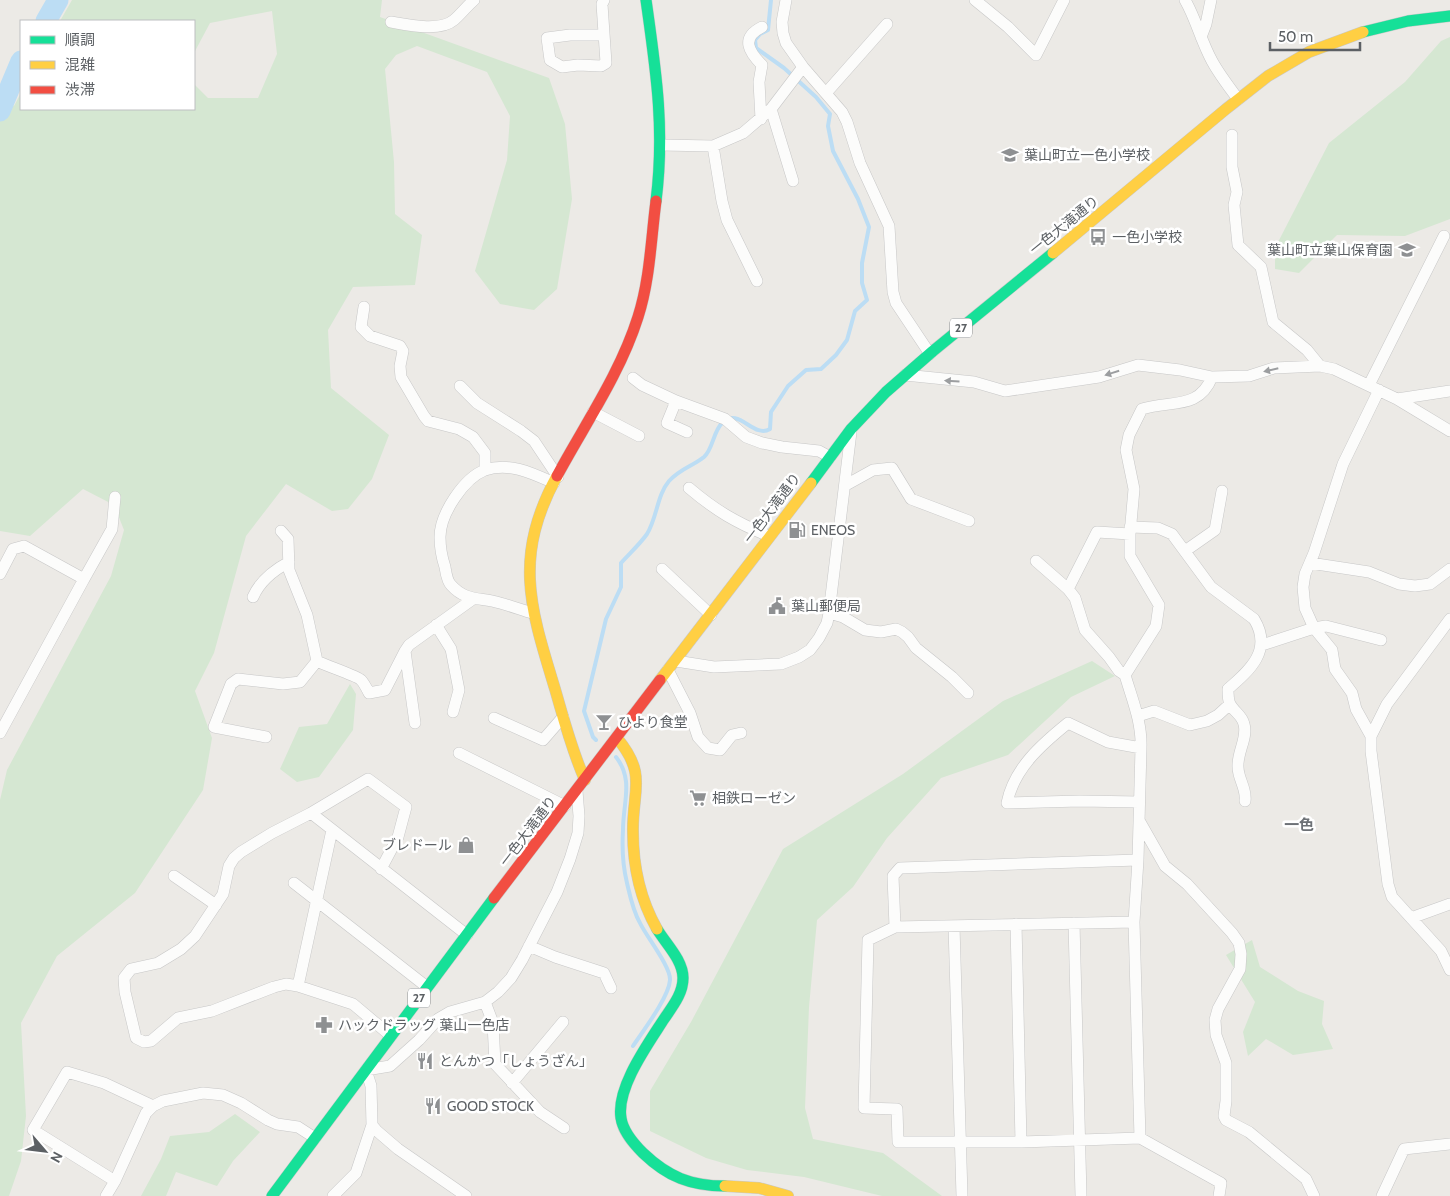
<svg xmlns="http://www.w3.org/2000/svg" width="1450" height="1196" font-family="Cabin,'Noto Sans JP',sans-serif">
	<rect width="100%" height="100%" fill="#eceae6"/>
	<path fill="#d5e7d2" d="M72,0H382L380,17L549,78L565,124L572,199L557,289L534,310L500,304L475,271L507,160L510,116L487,72L417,46L396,55L385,69L394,162L395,214L422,235L415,285L353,287L328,330L331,388L389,435L372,479L348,509L332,511L286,484L246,536L214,653L195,691L212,738L203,790L135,893L57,956L21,1023L26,1116L21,1161L9,1196H0V800L7,770L111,576L124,530L114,505L83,489L30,536L0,531V99L14,106L21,93V109H194V84L208,98H258L277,54L272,11L210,23L194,53V21H60Z
		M1450,37V219L1405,236L1337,235L1299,273L1275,269V248L1329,143L1405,82L1441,41Z
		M1092,661L1115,676L1071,697L1008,755L941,778L887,838L853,887L817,920L809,1007L805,1108L813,1139L883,1153L942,1196H882L804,1177L747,1170L706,1158L650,1131V1091L691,1022L783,849L903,774L1003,701Z
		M350,684L356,694L353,730L319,777L297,782L280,769L299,727L327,724Z
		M1252,940L1260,967L1298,991L1324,1001L1322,1024L1333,1049L1293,1055L1266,1039L1248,1056L1243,1032L1255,1002L1226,955Z
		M235,1114L260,1132L233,1161L217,1186L176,1172L166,1196H141L161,1159L170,1136L209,1132Z"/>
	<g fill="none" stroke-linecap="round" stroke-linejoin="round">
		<path stroke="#bcddf4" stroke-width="4" d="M596,740L593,737L584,711L606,619L621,587V563C629,554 640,544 647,534C657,518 657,495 669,481C681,468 693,466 704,457C713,449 713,432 722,423C739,406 753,439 770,429L771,412L788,386L806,370L821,369L836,355L847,340L855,311L867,300L862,283V263L869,227L858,199L833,151L828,126L830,114L816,97L784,68L756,48L755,40L760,34L768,30L771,0
			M616,757C634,780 623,802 623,830C622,846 623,867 627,883C630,896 633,911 640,923C646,936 671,967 670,980C669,997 643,1031 633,1046"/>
		<path stroke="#bcddf4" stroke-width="21" d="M46,21L58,0
			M0,111L21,61"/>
		<g stroke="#c7c7c7" stroke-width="12">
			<path id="street" d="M604,0L602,4L606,63L601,66L578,65L562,67L550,60L547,38L570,35H604
				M786,0L782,22L783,33L786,43L803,67L842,112L847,122L860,163L889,226L893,292L896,303L930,354
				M975,0L1008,27L1036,55L1064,0
				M1185,0C1196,19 1201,41 1212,61C1219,74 1229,87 1238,99
				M391,22C408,25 440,32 454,20C461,14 467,6 474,0
				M1201,37L1206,24L1211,0
				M826,93L887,24
				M771,109L793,181
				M761,119L759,82L762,65C749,52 740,38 762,27
				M1232,135V167L1237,192L1234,205L1238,245L1261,267L1273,322L1307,350L1320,366
				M661,145L713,146L743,133L771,109L803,67
				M713,146L722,201L727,220L757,281
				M364,307L361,327L370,336L400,346L403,351L400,366L401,377L424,416L428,421L459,429L473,437L485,453V470
				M905,375L974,382L1005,391L1099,377L1138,365L1180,370L1212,377L1249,376L1274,368L1320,366L1334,369L1397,399L1450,391
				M633,378L642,385L676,401L725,419L746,437L762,443L782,447L819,451L830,457
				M1369,385L1444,236
				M460,386L477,403L521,431L534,441L558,477
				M1379,390L1343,464L1314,553L1305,574L1303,587L1305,608L1314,628L1332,650L1335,669L1352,693L1356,709L1371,736V751L1388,884L1392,897L1441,951L1450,970
				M1397,399L1450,431
				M676,401L667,423L687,432
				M593,412L639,436
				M846,485L873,470L892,468L911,499L969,521
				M689,488C716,511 737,523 769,536
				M1130,527L1158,528L1172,534L1211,587L1254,619C1273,650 1250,670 1228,689C1228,693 1228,700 1230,704C1234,712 1242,715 1244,724C1248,738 1237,752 1238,767C1238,779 1247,789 1245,801
				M281,531L288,539L289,570L307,615L317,661
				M1185,551L1215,530L1222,491
				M1036,561L1068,589
				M1310,563L1369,572L1399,584L1415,586L1430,584L1450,569
				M662,569L711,615
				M0,574L13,549L24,546L84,579L0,733
				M84,579L112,529L115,497
				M253,597C260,581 274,570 289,562
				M532,613C522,610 511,606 500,603C481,597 466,602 451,585C447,581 446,573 445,567C442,558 440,547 440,537C440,514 464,478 485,470C510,462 532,473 554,483
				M829,613L843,617L865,630L881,632L896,629L902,632L908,637L916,648L952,677L968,693
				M436,625L451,649L459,690L453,712
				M1262,645L1314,628L1326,626L1381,640
				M676,661L714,667L781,664L799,657L810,650L819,638L827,623L829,613L851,432
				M668,670L690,713L698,737L708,748L720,750L732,735L741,733
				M1125,675L1119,671L1109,657L1085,630L1075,598L1068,589L1097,532L1130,534
				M1138,716L1154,711L1190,725L1207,721L1218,715L1230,704
				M494,718L543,740L563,717
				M415,723L405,651L409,645L473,599
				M1371,736L1387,704L1450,619
				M266,737L214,727L231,684L238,679L283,684L300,682L317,661C324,665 357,676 361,680C364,683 367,689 369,693L385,690L405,651
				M1141,748C1142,722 1132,699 1125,675L1156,626L1159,605L1130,556V534L1134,489L1126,450L1129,435L1142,409C1171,400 1199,410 1212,377
				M459,753L565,806
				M1139,802L1080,801L1007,803C1014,768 1042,744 1068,723L1108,742L1141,748L1138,860L1134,922L1140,1138
				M311,813L368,779L406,807L398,837L381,869
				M1140,822L1165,866L1187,884L1232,933L1239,943L1241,954L1240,969L1218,1009L1215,1020L1216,1035L1226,1063V1101L1224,1116L1226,1120L1249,1132L1306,1179L1314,1196
				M174,876L216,905
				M294,883L427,987
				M1411,918L1450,904
				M1134,922L895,927L868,940L864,1108L897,1109L898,1142H1021L1140,1138L1221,1183L1219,1196
				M1074,923L1081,1196
				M1016,924L1021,1142
				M954,926L962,1196
				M895,927L893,876L900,868L1138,860
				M529,946L555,957L604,973L611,988
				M298,986L332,830
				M485,1002L493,1023L495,1064L540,1112L564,1128
				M391,1036L353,1004L298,986L286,984L274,987L212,1011L178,1018L151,1041L144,1042L136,1038L125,992L124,978L131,969L158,963L181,949L195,936L223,894L229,866L234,858L241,852L272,833L311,813L467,935
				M512,1083L563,1022
				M115,1181L33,1130L67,1072L104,1083L153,1106
				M106,1196L115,1181L146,1113L153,1106L163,1101L203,1093L223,1095L241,1103L268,1120L277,1124L298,1127L315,1138
				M333,1196L356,1173L372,1125
				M466,1196L398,1149L377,1131L372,1125L371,1086L366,1070L390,1066L419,1040L438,1019L450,1012L485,1002L498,992L511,978L522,960L557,892L570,859L578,833L579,816L577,791
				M1382,1196L1404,1149L1450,1144"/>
		</g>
		<g stroke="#c8c8c8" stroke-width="12">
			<path id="fast" d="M646,0C656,71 665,129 656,201
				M1363,32L1408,21L1450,16
				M811,483L851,429L886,392L933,351L1053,253
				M657,929C666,944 683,960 683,978C683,994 672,1007 664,1019C648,1044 616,1088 621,1118C623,1132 634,1144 643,1153C668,1177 691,1186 725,1186
				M272,1196L494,898"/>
		</g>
		<g stroke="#c8c8c8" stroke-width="12">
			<path id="slow" d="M1053,253L1226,109L1268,76L1309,52L1363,32
				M557,476C513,557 530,607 555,689C564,720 572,751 585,780
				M660,680L811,483
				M617,738C648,775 632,791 633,832C633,866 640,899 657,929
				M725,1186L759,1188L788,1196"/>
		</g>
		<g stroke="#c8c8c8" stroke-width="12">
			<path id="jam" d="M557,476C585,424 620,374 638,317C650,280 651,239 656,201
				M494,898L660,680"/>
		</g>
		<use href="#street" stroke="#fcfcfb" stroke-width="11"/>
		<use href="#fast" stroke="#16e098" stroke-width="11"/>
		<use href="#slow" stroke="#ffcf43" stroke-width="11"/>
		<use href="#jam" stroke="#f24e42" stroke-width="11"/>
	</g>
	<defs><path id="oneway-solid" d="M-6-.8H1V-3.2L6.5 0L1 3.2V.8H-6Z" transform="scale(1.25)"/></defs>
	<g fill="#9c9ea0">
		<use href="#oneway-solid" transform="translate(1271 370) rotate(167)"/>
		<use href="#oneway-solid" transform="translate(1112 373) rotate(163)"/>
		<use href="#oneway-solid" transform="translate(952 381) rotate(-176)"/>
	</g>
	<defs>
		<g id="school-bare" transform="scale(1.35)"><path d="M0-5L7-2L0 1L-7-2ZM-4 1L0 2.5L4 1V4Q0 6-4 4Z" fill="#8e9092" stroke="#fff" stroke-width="2.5" paint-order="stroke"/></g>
		<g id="bus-bare" transform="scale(1.35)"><path d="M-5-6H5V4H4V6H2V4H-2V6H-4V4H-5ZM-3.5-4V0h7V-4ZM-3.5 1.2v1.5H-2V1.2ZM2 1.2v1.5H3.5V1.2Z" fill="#8e9092" stroke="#fff" stroke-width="2.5" paint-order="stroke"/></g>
		<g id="fuel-bare" transform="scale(1.35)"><path d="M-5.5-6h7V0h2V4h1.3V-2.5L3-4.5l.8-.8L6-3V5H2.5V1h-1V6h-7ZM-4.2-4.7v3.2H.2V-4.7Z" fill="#8e9092" stroke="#fff" stroke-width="2.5" paint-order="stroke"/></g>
		<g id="civic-bare" transform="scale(1.35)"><path d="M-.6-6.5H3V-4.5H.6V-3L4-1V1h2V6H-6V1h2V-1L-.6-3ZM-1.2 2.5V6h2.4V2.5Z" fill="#8e9092" stroke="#fff" stroke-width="2.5" paint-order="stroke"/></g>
		<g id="bar-bare" transform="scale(1.35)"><path d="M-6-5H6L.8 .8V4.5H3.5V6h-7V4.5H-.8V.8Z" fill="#8e9092" stroke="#fff" stroke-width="2.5" paint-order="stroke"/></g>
		<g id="supermarket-bare" transform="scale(1.35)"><path d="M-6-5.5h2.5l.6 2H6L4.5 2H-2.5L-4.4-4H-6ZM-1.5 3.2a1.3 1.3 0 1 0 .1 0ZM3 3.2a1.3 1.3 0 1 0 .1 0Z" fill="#8e9092" stroke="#fff" stroke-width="2.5" paint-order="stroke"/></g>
		<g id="shop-bare" transform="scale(1.35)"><path d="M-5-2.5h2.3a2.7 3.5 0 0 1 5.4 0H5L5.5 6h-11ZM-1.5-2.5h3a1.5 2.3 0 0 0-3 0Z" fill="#8e9092" stroke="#fff" stroke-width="2.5" paint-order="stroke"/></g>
		<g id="pharmacy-bare" transform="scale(1.35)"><path d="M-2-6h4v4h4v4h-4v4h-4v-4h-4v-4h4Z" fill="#8e9092" stroke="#fff" stroke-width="2.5" paint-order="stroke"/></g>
		<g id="restaurant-bare" transform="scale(1.35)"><path d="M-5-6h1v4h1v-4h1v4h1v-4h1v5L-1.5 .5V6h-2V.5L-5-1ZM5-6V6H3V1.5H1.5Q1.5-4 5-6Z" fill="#8e9092" stroke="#fff" stroke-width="2.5" paint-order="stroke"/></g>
	</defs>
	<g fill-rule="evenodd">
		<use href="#school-bare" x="1010" y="155"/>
		<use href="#bus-bare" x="1098" y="237"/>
		<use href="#school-bare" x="1407" y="250"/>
		<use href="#fuel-bare" x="797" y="530"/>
		<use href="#civic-bare" x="777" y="606"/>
		<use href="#bar-bare" x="604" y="722"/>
		<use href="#supermarket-bare" x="698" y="798"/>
		<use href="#shop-bare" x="466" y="845"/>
		<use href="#pharmacy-bare" x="324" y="1025"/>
		<use href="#restaurant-bare" x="425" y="1061"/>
		<use href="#restaurant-bare" x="433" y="1106"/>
	</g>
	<g text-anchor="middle" stroke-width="5" stroke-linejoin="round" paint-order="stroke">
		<g fill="#fff" stroke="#8d9092" stroke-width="1">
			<rect x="950" y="318.5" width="22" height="19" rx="4"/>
			<rect x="408" y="988.5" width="22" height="19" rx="4"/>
		</g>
		<g font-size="12" font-weight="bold" fill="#5c6064">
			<text x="961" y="332">27</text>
			<text x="419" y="1002">27</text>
		</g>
		<g font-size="14" fill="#5c6064" stroke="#fff" text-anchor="start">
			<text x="1024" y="160">葉山町立一色小学校</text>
			<text x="1112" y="242">一色小学校</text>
			<text x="1393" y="255" text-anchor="end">葉山町立葉山保育園</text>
			<text x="811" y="535">ENEOS</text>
			<text x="791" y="611">葉山郵便局</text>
			<text x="618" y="727">ひより食堂</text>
			<text x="712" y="803">相鉄ローゼン</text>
			<text x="452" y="850" text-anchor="end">ブレドール</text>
			<text x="338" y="1030">ハックドラッグ 葉山一色店</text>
			<text x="439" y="1066">とんかつ「しょうざん」</text>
			<text x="447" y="1111">GOOD STOCK</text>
		</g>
		<g font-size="14" fill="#5c6064" stroke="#fff">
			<text transform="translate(1064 225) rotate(-39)" y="5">一色大滝通り</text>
			<text transform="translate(772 508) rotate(-53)" y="5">一色大滝通り</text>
			<text transform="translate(528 831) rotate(-53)" y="5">一色大滝通り</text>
		</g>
		<g font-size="15" font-weight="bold" fill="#6d7176" stroke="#fff">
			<text x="1299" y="830">一色</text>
		</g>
	</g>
	<rect x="20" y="20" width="175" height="90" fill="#ffffff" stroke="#bebfc1"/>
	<rect x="30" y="36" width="25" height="8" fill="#16e098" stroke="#bebfc1"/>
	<text x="65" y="45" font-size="15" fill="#5c6064">順調</text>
	<rect x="30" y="61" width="25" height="8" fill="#ffcf43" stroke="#bebfc1"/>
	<text x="65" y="70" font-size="15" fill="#5c6064">混雑</text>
	<rect x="30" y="86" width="25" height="8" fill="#f24e42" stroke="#bebfc1"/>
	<text x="65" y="95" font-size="15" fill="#5c6064">渋滞</text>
	<g transform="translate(45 1151) rotate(118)" stroke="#ffffff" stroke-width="4" paint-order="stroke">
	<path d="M0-4L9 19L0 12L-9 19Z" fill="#5c6064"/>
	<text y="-8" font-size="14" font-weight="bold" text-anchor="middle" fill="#5c6064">N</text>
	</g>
	<path d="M1270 42v8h90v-8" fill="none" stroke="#5c6064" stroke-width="2.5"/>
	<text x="1278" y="42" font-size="15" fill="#5c6064" stroke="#ffffff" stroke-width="4" paint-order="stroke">50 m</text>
</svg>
